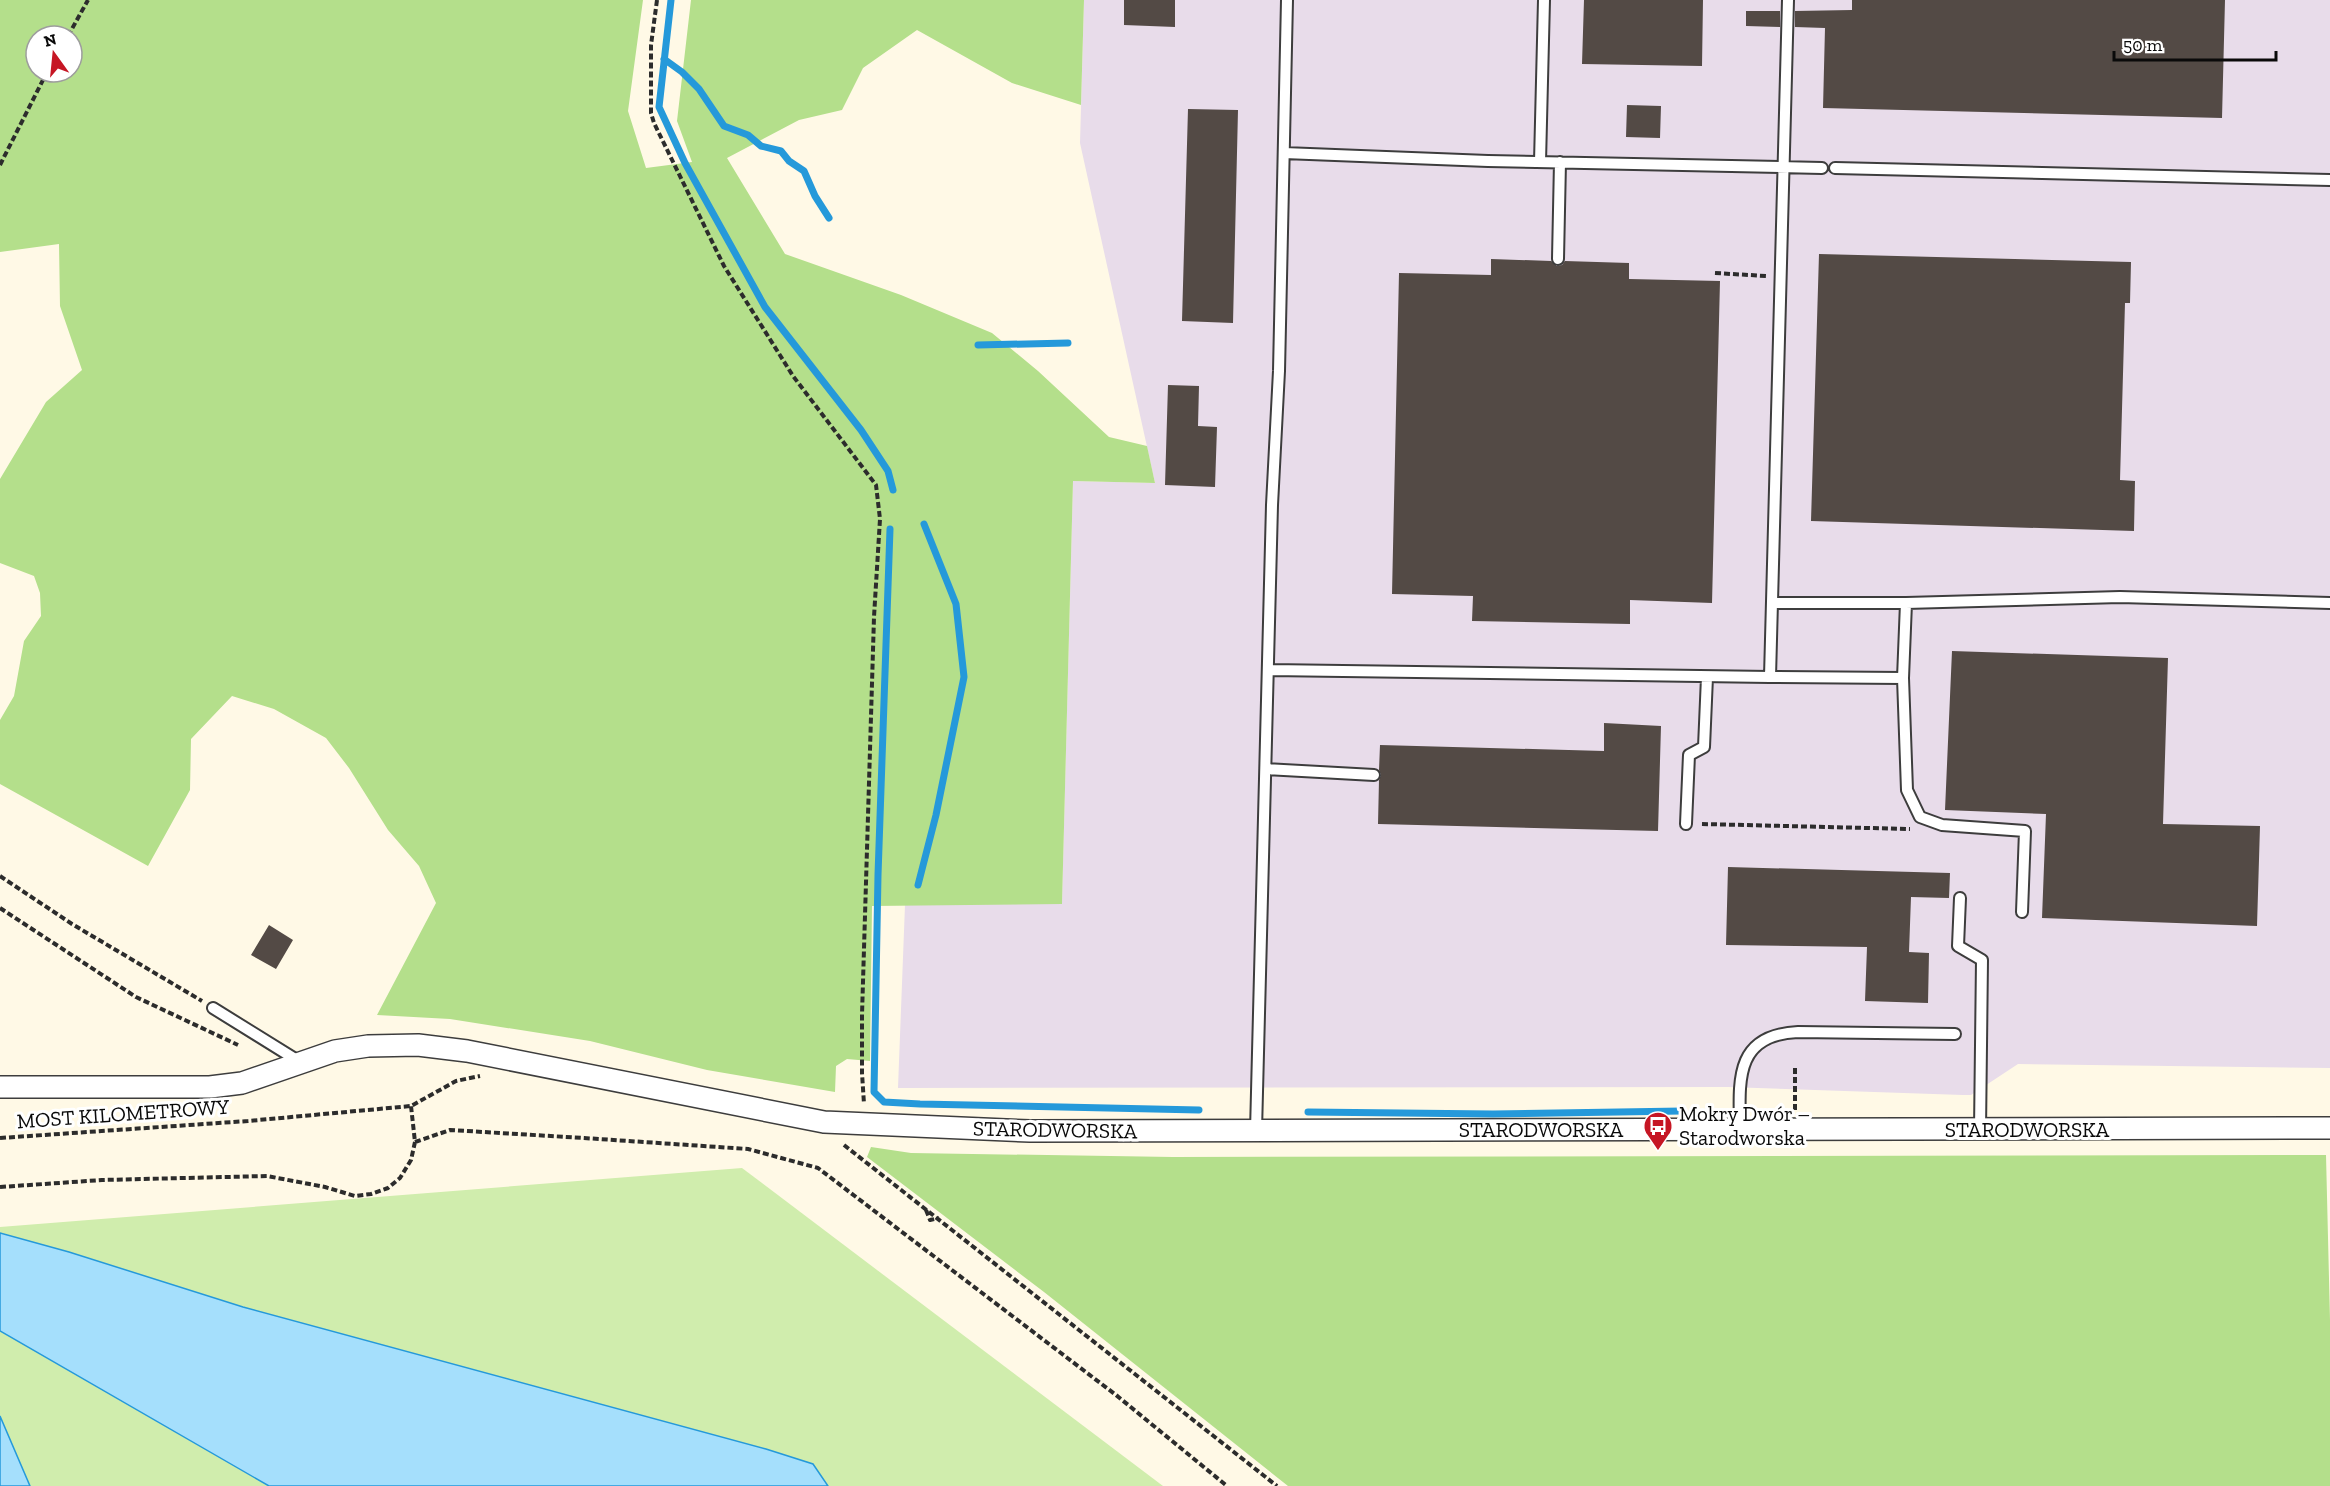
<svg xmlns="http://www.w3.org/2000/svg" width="2330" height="1486" font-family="'Zilla Slab',serif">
	<rect width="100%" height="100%" fill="#fff9e6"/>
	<path fill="#e8dcea" d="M1084,0H2330V1068L2018,1064L1971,1095H1963L1728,1087L898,1088L905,905L1062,903L1073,481L1155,483L1080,143Z"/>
	<path fill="#d0edad" d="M742,1168L1163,1486H0V1227Z"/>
	<path fill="#b4df8b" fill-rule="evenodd" d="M0,0H643L628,111L646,168L692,162L677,121L691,0H1084L1081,105L1012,83L917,30L863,68L842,110L799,120L727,158L785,254L901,295L992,333L1038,371L1109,437L1147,446L1155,483L1073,481L1062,904L872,906L870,1061L847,1059L836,1066L835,1092L707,1070L590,1041L450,1019L377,1015L436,903L419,866L388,830L349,768L326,738L274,709L232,696L191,739L190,790L148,866L0,784V720L14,696L24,641L41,616L40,593L34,576L0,563V479L46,402L82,370L60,306L59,244L0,252ZM36,36H72V72H36Z
		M871,1147L911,1153L1173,1157L2326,1155L2330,1320V1486H1288L1044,1292L867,1157Z"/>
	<path fill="#a5dffc" stroke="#2599da" stroke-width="1.5" d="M0,1233L69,1252L243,1307L766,1449L813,1464L828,1486H269L0,1331Z
		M0,1416L30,1486H0Z"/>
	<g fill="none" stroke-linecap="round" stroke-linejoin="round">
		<path stroke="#2599da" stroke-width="7" d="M671,0L659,107L685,163L765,307L861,430L888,471L893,490
			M664,59L682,72L699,89L724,126L748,135L761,146L781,151L789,161L804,171L815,196L829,218
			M978,345L1068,343
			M890,529L878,875L874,1092L884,1102L920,1104L1199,1110
			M918,885L936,815L964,677L956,604L924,524
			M1308,1112L1493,1114L1682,1111"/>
	</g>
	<path fill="#534a45" d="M1124,0H1175V27L1124,25Z
		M1584,0H1703L1702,66L1582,64Z
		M1852,0H2225L2222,118L1823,108L1825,28L1795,27V11L1852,10Z
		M1746,11H1780V27L1746,26Z
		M1627,105L1661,106L1660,138L1626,137Z
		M1188,109L1238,110L1233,323L1182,321Z
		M1819,254L2131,262L2130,303H2125L2120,480L2135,481L2134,531L1811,521Z
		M1491,259L1551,261L1557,266L1562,265L1565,261L1629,263V279L1720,281L1712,603L1630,600V624L1472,621L1473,596L1392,594L1399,273L1491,275Z
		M1168,385L1199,386L1198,426L1217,427L1215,487L1165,485Z
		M1952,651L2168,658L2163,824L2260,826L2257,926L2042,918L2046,814L1945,810Z
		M1604,723L1661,726L1658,831L1378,824L1379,780L1381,775L1379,770L1380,745L1604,751Z
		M1728,867L1950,873L1949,898L1911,897L1909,952L1929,953L1928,1003L1865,1001L1867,947L1726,945Z
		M269,925L293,940L276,969L251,955Z"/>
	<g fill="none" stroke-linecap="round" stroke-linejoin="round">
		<g stroke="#3d3d3d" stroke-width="14">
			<path id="lane" d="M1284,153L1488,161L1822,168
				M1540,162L1544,0
				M1835,168L2330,180
				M1558,259L1560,162
				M1772,603H1906L2120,597L2330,603
				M1906,603L1903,678L1907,790L1920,817L1942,825L2025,831L2022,912
				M1268,670L1770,677L1788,0
				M1770,677L1903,678
				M1266,769L1374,775
				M1686,824L1689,755L1704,747L1707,677
				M1960,898L1958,946L1982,960L1980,1130
				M213,1008L300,1062
				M1740,1128C1739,1079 1735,1035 1798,1032L1955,1034
				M1256,1131L1272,505L1279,371L1287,0"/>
		</g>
		<g stroke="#3d3d3d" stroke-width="24">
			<path id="street" d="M0,1087H210L242,1083L335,1051L368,1046L418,1045L467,1051L824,1122L1030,1131L2330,1128"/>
		</g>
		<path stroke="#2c2c2c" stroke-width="4" stroke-dasharray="6 3" stroke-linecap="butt" d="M657,0L651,45V113L654,123L724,266L793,376L876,485L880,519L874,617L862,1015V1073L864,1104
			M68,36L88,0
			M0,165L47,72
			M1715,273L1766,276
			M1702,824L1910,829
			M0,876L72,924L202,1001
			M0,908L136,997L238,1045
			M1795,1068V1110
			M0,1138L248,1121L411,1106L456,1081L480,1076
			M415,1142L450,1130L584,1138L748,1149L818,1168L1116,1395L1227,1486
			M844,1145L1277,1486
			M0,1187L102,1180L267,1176L325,1187L355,1196L371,1194L388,1188L400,1178L411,1160L415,1142L411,1106
			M926,1210L930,1220L939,1218"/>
		<use href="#lane" stroke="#fff" stroke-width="10"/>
		<use href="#street" stroke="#fff" stroke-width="21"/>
	</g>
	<defs>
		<g id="bus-pin" transform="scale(1.5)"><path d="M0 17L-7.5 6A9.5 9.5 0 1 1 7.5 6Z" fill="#c61624" stroke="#fff"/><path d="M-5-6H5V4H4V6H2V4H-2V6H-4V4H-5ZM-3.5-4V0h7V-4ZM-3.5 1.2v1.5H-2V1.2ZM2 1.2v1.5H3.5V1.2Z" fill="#fff"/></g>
	</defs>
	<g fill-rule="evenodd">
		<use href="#bus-pin" x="1658" y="1126"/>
	</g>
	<g text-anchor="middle" stroke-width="6" stroke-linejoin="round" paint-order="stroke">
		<g font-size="21" fill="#0a0a0a" stroke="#fff">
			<text transform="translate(123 1114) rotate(-4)" y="7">MOST KILOMETROWY</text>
			<text transform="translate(1055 1130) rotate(1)" y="7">STARODWORSKA</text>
			<text x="1541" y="1137">STARODWORSKA</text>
			<text x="2027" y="1137">STARODWORSKA</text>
		</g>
		<g font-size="21" fill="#0a0a0a" stroke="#fff" text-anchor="start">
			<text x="1679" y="1121">Mokry Dwór –<tspan x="1679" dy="24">Starodworska</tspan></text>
		</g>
	</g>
	<g transform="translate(54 54) rotate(345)"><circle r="28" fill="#ffffff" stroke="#9d9d9d" stroke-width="1.5"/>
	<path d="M0-4.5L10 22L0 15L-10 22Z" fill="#c61624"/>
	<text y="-9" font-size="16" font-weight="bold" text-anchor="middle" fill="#0a0a0a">N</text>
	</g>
	<path d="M2114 51v9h162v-9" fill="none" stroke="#0a0a0a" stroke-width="3"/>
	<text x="2123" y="51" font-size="18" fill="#0a0a0a" stroke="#ffffff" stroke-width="4.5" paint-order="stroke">50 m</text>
</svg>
